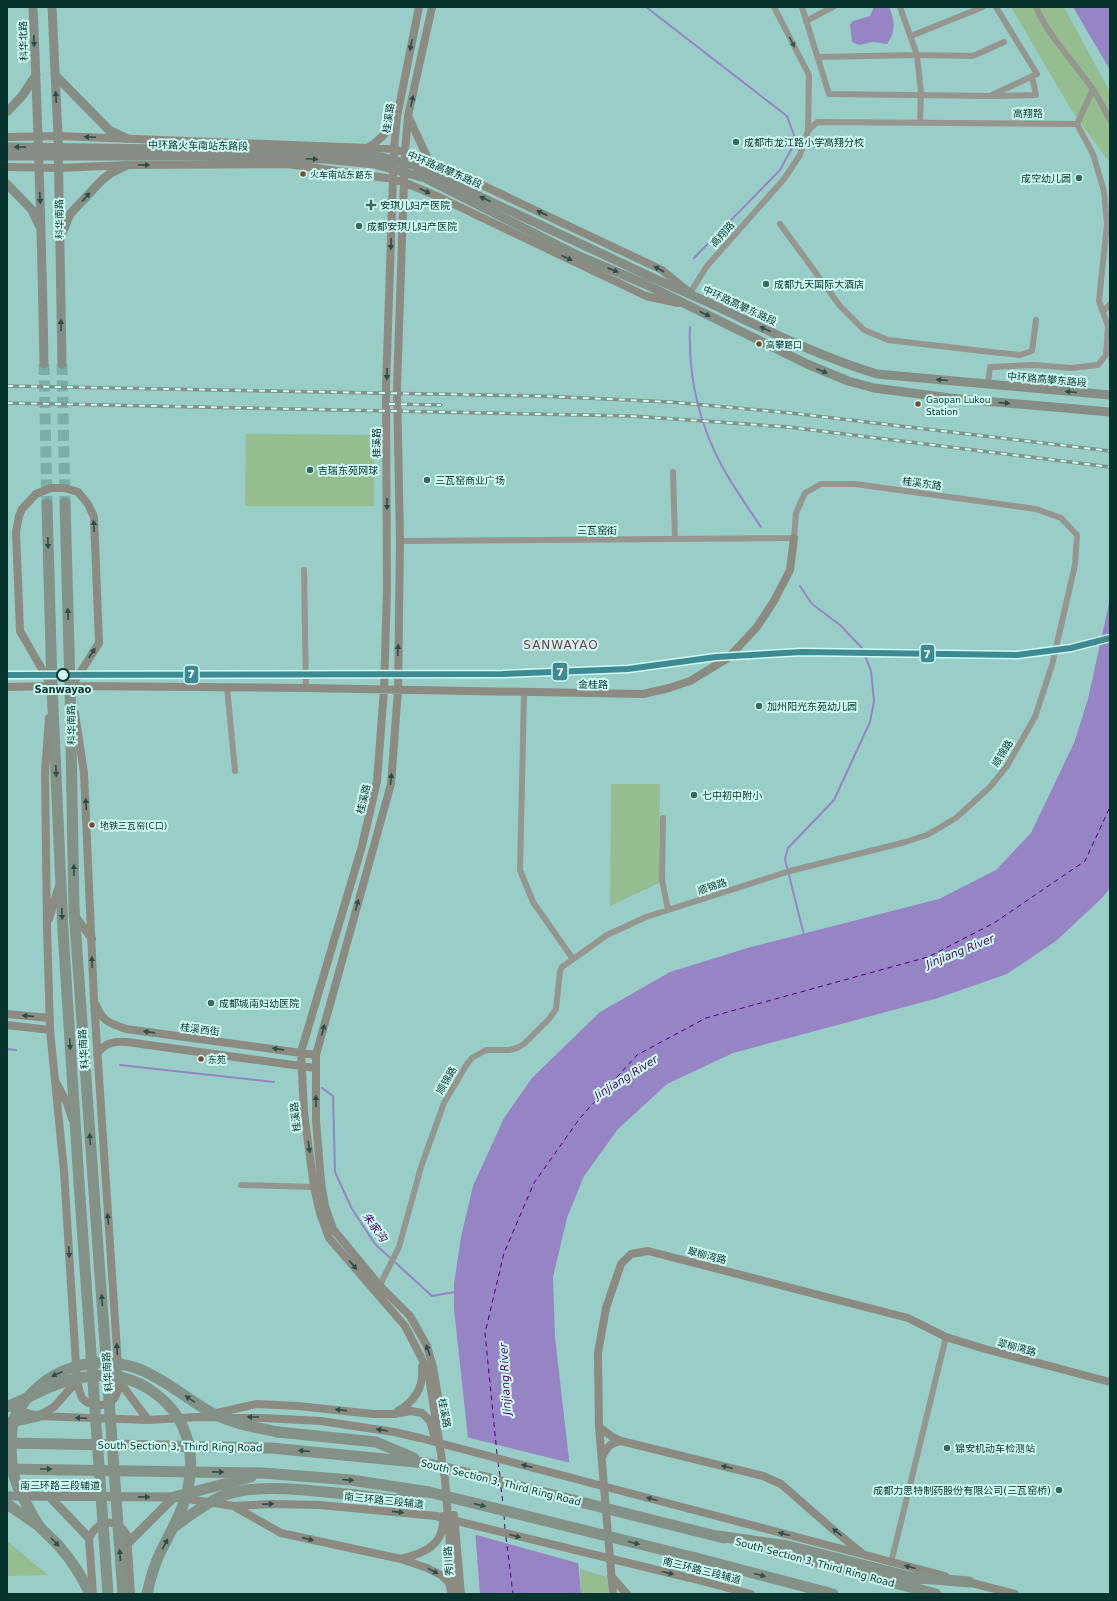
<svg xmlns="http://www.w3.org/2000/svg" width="1117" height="1601" font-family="'DejaVu Sans','Noto Sans SC',sans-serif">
	<rect width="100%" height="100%" fill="#99cdc7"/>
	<path fill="#95bd8f" d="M1011,7H1064L1110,92V163L1072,111Z
		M246,434L374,435V506H245Z
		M611,784H660L659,883L610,906Z
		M7,1541L48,1575L7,1576Z
		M580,1569L607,1577L609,1594H581Z"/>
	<path fill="#9684c4" d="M874,7H889C895,20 896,32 887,44L873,42L859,45L852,42L850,25L853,21L870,16Z
		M1073,7H1110V70Z
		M1110,599V888L1102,898L1056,941L1007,974L938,998L733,1053L667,1084L618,1129L584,1176L567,1218L553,1277L555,1337L569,1460L581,1594H480L468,1438L454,1309V1284L461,1237L473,1186L504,1118L532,1078L600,1012L670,972L751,947L939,899L996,870L1031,833L1074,743L1088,699Z"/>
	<path fill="#99cdc7" d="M466,1437L571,1463L581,1564L473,1534Z"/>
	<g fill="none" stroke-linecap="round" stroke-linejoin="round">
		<path stroke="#9684c4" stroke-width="2" d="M646,7L787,116L794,135L792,148L780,170L694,258
			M690,327C688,376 699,424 723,468C734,488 748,508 761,527
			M800,586L812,604L840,625L862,648L871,671L874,701L870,722L834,800L788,848L785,859L804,935
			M7,1049L16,1050
			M120,1065L274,1082
			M322,1088L333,1096L335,1172L352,1209L375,1244L432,1296L455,1292"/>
		<path stroke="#50007d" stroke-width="1" stroke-dasharray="5 4" stroke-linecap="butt" d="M497,1454L485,1333L504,1253L534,1183L580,1118L637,1055L706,1018L928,957L994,923L1085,861L1110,807
			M498,1462L500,1476
			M501,1487L503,1504
			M504,1515L505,1530
			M506,1537L513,1594"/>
		<path stroke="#7caea9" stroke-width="11" stroke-dasharray="11 5.5" stroke-linecap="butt" d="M44,364L47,504
			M62,364L65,503"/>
		<path stroke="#95968f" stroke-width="6" d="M774,7L809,75L808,131
			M802,7L829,94L990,96L1037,74L996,7
			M900,7L917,55L921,93L920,123
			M1036,7C1049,37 1073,61 1092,88C1099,98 1104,109 1110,120
			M806,21L833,7
			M911,36L983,7
			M817,57L917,55L973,56L1004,42
			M993,96L1036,95L1032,76
			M1077,124L1093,89
			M780,224L840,306L864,330L888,340L991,352L1020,355L1032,351L1036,320
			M690,293L707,266L784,179L800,155L808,131L817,122L1077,124L1093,154L1104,191L1107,224L1099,301L1108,326L1106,355L1098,365L1071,368L1035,365L990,367L988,384
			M1103,312L1110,304
			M673,472L675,539
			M304,570L306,688
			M227,687L235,771
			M524,693L520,870L533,902L573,959
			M663,818L662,880L668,910
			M241,1185L314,1187
			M378,1289L399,1247L421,1167L444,1103L467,1064L472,1058L486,1050H509L517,1048L524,1044L549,1019L556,1009L560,971L562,967L607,935L646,917L790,871L902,843L927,835L956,818L990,787L1007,766L1035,717L1052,665L1075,565L1077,535L1061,518L1036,509L855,484H821L805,493L796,513L794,538L400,541
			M891,1563L946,1337"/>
		<path stroke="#8b8b82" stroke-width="8" d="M419,7L397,117L394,149L386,387L387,590L384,690L377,781L362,846L301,1052L304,1112L314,1187L320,1213L329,1238L405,1326L421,1357L429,1377L445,1480L454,1594
			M432,7L408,116L405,152L397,387L400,541L398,690L391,784L316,1055V1120L321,1182L325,1206L333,1229L380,1286L410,1316L427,1346L433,1367L439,1403
			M409,118L429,161
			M7,137L58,136L394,149L431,161L662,270L689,292
			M369,147C381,140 388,131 395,120
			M7,167L59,168L127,165L288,164L393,179L404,182L441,198L646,296L678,303
			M51,685L20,631L16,532L19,516L22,509L36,494L51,488H65L78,492L88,504L94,517L99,643L71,687
			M70,686L306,688L643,694L669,688L690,681L728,658L757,627L774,601L790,570L794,538
			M7,687L52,686
			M75,713L84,773L94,1001L119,1381L148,1420
			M75,916L92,939
			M49,919L59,886
			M96,1005C103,1022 109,1023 126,1029L316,1055
			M7,1014L50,1018
			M7,1025L50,1030
			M97,1054C105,1043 113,1041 127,1042L315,1068
			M56,1082L67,1103L72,1119
			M77,1381C79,1387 79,1394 83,1399C92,1409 113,1407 117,1393C119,1389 119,1385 119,1381
			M14,1409L38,1416L148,1420L198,1417L263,1418L321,1421L394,1432L420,1438
			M398,1411C415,1401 424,1387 422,1367
			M212,1414L257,1404L298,1406L373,1414H394L411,1411L422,1413L430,1421L434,1435
			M38,1416L54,1407L77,1381L64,1171L50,1030L47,927L45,772L49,718
			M599,1427L611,1436L621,1441L763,1476L781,1484L836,1532L863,1554
			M602,1457C607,1447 610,1443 621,1441
			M181,1498L234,1506L273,1504L320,1505L436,1516
			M235,1507L281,1533L401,1559L427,1568L441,1575L449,1583L451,1591
			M690,1509L945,1576
			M454,1515L461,1594
			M401,1559C425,1553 445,1545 443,1516
			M611,1576L627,1594
			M690,1578L751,1594
			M964,1581L1015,1594
			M93,1594L89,1538C99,1519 116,1517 127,1535L131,1594
			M613,1594L599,1427L598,1353L606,1308L621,1264L631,1254L648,1251L908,1318L946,1337L985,1349L1110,1382"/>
		<path stroke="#868d84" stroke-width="9" d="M33,7C38,126 42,245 44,364
			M52,7L58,136L62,364
			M55,75L109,130L126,138
			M7,112L22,96L36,75
			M7,184L32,210L39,225
			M60,238L70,214L102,180L111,173L127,165
			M647,275C672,287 698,297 722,309C773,333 823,358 877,374L1110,395
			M645,284L807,364L848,381L874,388L950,398L1110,412
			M7,1496L174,1497
			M49,1496L89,1538
			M129,1542L174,1497"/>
		<path stroke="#849186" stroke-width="11" d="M65,503L70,686L74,909L93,1178
			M47,504L52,686L63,931L79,1183
			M7,1407L52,1386
			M7,1423L38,1416
			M278,1432L376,1442L414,1458
			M7,1443L271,1448L426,1463
			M7,1469L263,1473L351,1480L429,1492
			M356,1495L394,1500L422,1493
			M174,1497L251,1477
			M7,1504L39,1526
			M692,1530L724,1538
			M718,1536L788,1546L910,1577L969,1582
			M768,1549L936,1594
			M696,1558L833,1594"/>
		<g stroke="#80928c" stroke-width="3.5">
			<path id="rail" d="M7,386L541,396L671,402L791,413L1110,451
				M7,403L631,416L788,427L1110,467
				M389,404L441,405"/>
		</g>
		<use href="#rail" stroke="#cefaf4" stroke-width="2" stroke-dasharray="6" stroke-linecap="butt"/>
		<path stroke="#8b8b82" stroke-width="8" d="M420,1438L690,1509
			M436,1516L690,1578"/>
		<path stroke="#868d84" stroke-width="9" d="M7,147L327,151L381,157L413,165L647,275
			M7,156H192L326,159L374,164L425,178L577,255L645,284"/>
		<path stroke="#849186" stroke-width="11" d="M93,1178L123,1594
			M79,1183L108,1594
			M52,1386C84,1374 118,1369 149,1389C186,1413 197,1450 187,1492C182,1514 169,1534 160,1553C154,1566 150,1580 147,1594
			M426,1463L692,1530
			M429,1492L696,1558
			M174,1527C188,1517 204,1504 220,1497C257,1481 316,1492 356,1495
			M90,1594C82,1576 72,1561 59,1546C53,1539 46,1534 40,1527C34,1519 19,1491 16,1482C10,1469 10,1432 14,1419C16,1413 22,1406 25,1401C52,1366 98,1354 139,1369C165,1379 188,1400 212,1413C234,1424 254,1427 278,1432"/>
		<g stroke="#cefaf4" stroke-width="9">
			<path id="metro-1" d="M7,675L503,674L628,669L716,657L802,652L1017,655L1071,648L1110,638"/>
		</g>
		<use href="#metro-1" stroke="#3d8a92" stroke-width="6"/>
	</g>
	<defs><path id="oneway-solid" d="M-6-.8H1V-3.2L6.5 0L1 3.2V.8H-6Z"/></defs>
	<g fill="#2d4e48">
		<use href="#oneway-solid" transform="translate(34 41) rotate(88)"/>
		<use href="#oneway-solid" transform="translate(56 97) rotate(-93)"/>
		<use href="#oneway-solid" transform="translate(20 147) rotate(-179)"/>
		<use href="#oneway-solid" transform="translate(312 159) rotate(2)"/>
		<use href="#oneway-solid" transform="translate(86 197) rotate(-47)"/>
		<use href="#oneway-solid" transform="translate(40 198) rotate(87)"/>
		<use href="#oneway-solid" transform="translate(485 199) rotate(-155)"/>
		<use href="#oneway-solid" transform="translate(613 270) rotate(23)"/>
		<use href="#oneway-solid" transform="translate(705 314) rotate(26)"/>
		<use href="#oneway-solid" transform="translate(61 325) rotate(-91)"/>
		<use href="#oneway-solid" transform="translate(765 329) rotate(-155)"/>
		<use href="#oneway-solid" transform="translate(822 371) rotate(23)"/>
		<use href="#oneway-solid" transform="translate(942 380) rotate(-175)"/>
		<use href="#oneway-solid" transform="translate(1071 392) rotate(-175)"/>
		<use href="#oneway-solid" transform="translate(1004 403) rotate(5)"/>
		<use href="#oneway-solid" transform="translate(144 1497) rotate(1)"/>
	</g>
	<use fill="#395651" href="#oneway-solid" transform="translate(792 42) rotate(63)"/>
	<g fill="#2f4d48">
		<use href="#oneway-solid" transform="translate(411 45) rotate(101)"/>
		<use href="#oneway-solid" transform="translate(412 101) rotate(-78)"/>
		<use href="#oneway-solid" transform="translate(90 137) rotate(-178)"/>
		<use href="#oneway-solid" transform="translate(144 165)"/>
		<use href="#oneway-solid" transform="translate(425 191) rotate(24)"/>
		<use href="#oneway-solid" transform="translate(542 213) rotate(-155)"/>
		<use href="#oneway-solid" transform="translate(391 244) rotate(92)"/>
		<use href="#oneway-solid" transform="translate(567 258) rotate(25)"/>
		<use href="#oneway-solid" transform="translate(659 269) rotate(-150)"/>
		<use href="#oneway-solid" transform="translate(387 374) rotate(92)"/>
		<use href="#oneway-solid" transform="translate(387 504) rotate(90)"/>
		<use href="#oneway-solid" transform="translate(94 526) rotate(-92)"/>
		<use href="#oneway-solid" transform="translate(398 650) rotate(-89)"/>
		<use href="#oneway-solid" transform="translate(92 653) rotate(-57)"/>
		<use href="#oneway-solid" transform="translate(391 779) rotate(-84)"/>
		<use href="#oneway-solid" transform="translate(86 804) rotate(-93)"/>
		<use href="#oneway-solid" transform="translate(357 905) rotate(-75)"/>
		<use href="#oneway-solid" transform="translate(92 962) rotate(-92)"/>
		<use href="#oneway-solid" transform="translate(28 1016) rotate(-175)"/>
		<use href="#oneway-solid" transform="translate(323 1030) rotate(-75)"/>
		<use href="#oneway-solid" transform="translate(149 1032) rotate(-172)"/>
		<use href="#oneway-solid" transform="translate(278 1049) rotate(-172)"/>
		<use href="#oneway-solid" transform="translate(316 1101) rotate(-91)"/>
		<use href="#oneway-solid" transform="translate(309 1147) rotate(82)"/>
		<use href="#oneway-solid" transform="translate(108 1219) rotate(-94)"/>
		<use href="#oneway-solid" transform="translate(69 1252) rotate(86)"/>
		<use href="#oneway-solid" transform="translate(353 1265) rotate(49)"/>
		<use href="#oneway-solid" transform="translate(117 1349) rotate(-94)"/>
		<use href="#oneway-solid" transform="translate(428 1350) rotate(-110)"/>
		<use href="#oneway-solid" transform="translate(341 1410) rotate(-174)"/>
		<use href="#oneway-solid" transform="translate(253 1417) rotate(-180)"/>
		<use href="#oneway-solid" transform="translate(81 1418) rotate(-178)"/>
		<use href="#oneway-solid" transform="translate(382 1430) rotate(-171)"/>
		<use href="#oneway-solid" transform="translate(527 1466) rotate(-165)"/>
		<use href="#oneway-solid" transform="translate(727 1467) rotate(-166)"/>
		<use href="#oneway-solid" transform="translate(652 1499) rotate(-165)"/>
		<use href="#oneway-solid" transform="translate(268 1504) rotate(-3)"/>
		<use href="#oneway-solid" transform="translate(398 1512) rotate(6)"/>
		<use href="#oneway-solid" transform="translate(837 1532) rotate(-141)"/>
		<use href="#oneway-solid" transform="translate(784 1534) rotate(-165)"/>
		<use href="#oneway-solid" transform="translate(515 1536) rotate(14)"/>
		<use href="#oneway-solid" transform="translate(308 1539) rotate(13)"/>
		<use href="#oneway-solid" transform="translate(910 1567) rotate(-166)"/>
		<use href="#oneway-solid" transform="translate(433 1571) rotate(28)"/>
		<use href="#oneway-solid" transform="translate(668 1573) rotate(14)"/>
	</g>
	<g fill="#2c4f49">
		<use href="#oneway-solid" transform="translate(48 543) rotate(88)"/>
		<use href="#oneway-solid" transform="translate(68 614) rotate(-92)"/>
		<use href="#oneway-solid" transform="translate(56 771) rotate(88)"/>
		<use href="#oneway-solid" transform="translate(74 870) rotate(-91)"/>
		<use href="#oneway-solid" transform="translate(62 914) rotate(88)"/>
		<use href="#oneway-solid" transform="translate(70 1044) rotate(86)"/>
		<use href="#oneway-solid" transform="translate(90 1139) rotate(-94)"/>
		<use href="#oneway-solid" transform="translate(102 1300) rotate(-94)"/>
		<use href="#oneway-solid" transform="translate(57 1374) rotate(155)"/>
		<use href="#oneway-solid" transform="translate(190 1399) rotate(-146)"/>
		<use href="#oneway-solid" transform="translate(304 1451) rotate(-175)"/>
		<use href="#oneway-solid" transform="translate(46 1469)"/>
		<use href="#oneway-solid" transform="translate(218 1472) rotate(1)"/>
		<use href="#oneway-solid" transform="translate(348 1480) rotate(5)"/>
		<use href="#oneway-solid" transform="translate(480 1505) rotate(14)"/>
		<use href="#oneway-solid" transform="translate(55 1542) rotate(46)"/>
		<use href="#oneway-solid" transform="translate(634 1543) rotate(14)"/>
		<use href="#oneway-solid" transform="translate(165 1544) rotate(-62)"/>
		<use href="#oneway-solid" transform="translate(120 1555) rotate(-94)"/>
		<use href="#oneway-solid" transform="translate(760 1575) rotate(15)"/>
	</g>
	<g fill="#3a6964" stroke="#cefaf4" stroke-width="1.5">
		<circle cx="736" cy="142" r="4"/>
		<circle cx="1079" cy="178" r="4"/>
		<path d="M369 199h4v4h4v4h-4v4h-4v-4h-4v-4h4z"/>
		<circle cx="359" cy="226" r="4"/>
		<circle cx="766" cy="284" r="4"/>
		<circle cx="310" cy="470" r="4"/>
		<circle cx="427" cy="480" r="4"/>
		<circle cx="759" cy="706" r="4"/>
		<circle cx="694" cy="795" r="4"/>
		<circle cx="211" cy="1003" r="4"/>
		<circle cx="947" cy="1448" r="4"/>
		<circle cx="1059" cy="1490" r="4"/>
	</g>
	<g fill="#7a4b2a" stroke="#cefaf4" stroke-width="1.5">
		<circle cx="303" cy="174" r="3.5"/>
		<circle cx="759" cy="344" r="3.5"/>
		<circle cx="918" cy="404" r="3.5"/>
		<circle cx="92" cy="825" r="3.5"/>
		<circle cx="201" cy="1059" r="3.5"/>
	</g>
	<circle fill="#cefaf4" stroke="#07332f" stroke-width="2" cx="63" cy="675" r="6"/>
	<g text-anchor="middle" stroke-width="4" stroke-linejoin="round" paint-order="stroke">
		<g font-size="9" fill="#07332f" stroke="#cefaf4" text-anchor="start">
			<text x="310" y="178">火车南站东路东</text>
			<text x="766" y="348">高攀路口</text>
			<text x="926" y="403">Gaopan Lukou<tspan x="926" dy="12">Station</tspan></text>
			<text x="100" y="829">地铁三瓦窑(C口)</text>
			<text x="208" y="1063">东苑</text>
		</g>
		<g font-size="10" fill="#07332f" stroke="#cefaf4">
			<text transform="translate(23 41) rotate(-92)" y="4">科华北路</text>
			<text x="1028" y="117">高翔路</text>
			<text transform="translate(388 118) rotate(-82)" y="4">桂溪路</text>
			<text transform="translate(198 145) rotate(1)" y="4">中环路火车南站东路段</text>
			<text transform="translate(445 169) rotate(23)" y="4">中环路高攀东路段</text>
			<text transform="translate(59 219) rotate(-91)" y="4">科华南路</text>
			<text transform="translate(722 234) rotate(-48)" y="4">高翔路</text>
			<text transform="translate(740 305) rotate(25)" y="4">中环路高攀东路段</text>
			<text transform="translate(1047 379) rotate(5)" y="4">中环路高攀东路段</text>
			<text transform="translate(376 443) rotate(-90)" y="4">桂溪路</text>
			<text transform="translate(922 483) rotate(8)" y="4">桂溪东路</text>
			<text x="597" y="534">三瓦窑街</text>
			<text transform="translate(593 684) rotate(1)" y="4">金桂路</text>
			<text transform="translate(71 725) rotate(-91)" y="4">科华南路</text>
			<text transform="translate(1002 753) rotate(-58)" y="4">顺锦路</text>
			<text transform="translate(363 799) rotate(-76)" y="4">桂溪路</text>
			<text transform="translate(712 886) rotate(-18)" y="4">顺锦路</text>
			<text transform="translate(200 1029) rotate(8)" y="4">桂溪西街</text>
			<text transform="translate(83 1049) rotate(-94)" y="4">科华南路</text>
			<text transform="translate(446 1080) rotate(-60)" y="4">顺锦路</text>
			<text transform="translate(295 1117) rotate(-96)" y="4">桂溪路</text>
			<text transform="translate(707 1255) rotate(14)" y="4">翠柳湾路</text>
			<text transform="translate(1017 1347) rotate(15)" y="4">翠柳湾路</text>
			<text transform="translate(107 1372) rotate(-94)" y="4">科华南路</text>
			<text transform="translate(445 1413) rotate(80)" y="4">桂溪路</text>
			<text transform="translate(180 1446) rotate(1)" y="4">South Section 3, Third Ring Road</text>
			<text transform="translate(501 1482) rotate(14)" y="4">South Section 3, Third Ring Road</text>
			<text x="60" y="1489">南三环路三段辅道</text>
			<text transform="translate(384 1500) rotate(6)" y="4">南三环路三段辅道</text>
			<text transform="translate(448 1561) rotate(-94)" y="4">秀川路</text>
			<text transform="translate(815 1562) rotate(15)" y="4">South Section 3, Third Ring Road</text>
			<text transform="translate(702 1570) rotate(14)" y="4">南三环路三段辅道</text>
		</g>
		<g font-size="10" fill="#07332f" stroke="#cefaf4" text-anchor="start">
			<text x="744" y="146">成都市龙江路小学高翔分校</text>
			<text x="1071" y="182" text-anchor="end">成空幼儿园</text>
			<text x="380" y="209">安琪儿妇产医院</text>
			<text x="367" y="230">成都安琪儿妇产医院</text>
			<text x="774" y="288">成都九天国际大酒店</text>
			<text x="318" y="474">吉瑞东苑网球</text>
			<text x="435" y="484">三瓦窑商业广场</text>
			<text x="767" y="710">加州阳光东苑幼儿园</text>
			<text x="702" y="799">七中初中附小</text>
			<text x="219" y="1007">成都城南妇幼医院</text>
			<text x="955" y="1452">锦安机动车检测站</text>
			<text x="1051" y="1494" text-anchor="end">成都力思特制药股份有限公司(三瓦窑桥)</text>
		</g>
		<g font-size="10" font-weight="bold" fill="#07332f" stroke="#cefaf4">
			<text x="63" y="693">Sanwayao</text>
		</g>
		<g font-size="11" font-style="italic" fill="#50007d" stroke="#cefaf4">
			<text transform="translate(960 951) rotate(-22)" y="4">Jinjiang River</text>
			<text transform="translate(626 1077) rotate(-32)" y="4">Jinjiang River</text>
			<text transform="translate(375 1227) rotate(54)" y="4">朱家沟</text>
			<text transform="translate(505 1379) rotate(-93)" y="4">Jinjiang River</text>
		</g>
		<g font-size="12" letter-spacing="1" fill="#7b3547" stroke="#cefaf4">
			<text x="561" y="649">SANWAYAO</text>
		</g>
	</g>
	<g stroke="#cefaf4" stroke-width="1.5">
		<rect x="920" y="644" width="15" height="19" rx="4" fill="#3d8a92"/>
		<rect x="552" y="662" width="16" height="19" rx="4" fill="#3d8a92"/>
		<rect x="184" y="665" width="15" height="19" rx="4" fill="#3d8a92"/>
	</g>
	<g font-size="11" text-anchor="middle" font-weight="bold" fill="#fff">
		<text x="927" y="658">7</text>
		<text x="560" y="676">7</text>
		<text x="191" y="678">7</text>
	</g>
	<rect width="1117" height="1601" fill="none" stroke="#07332f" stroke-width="16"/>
</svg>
